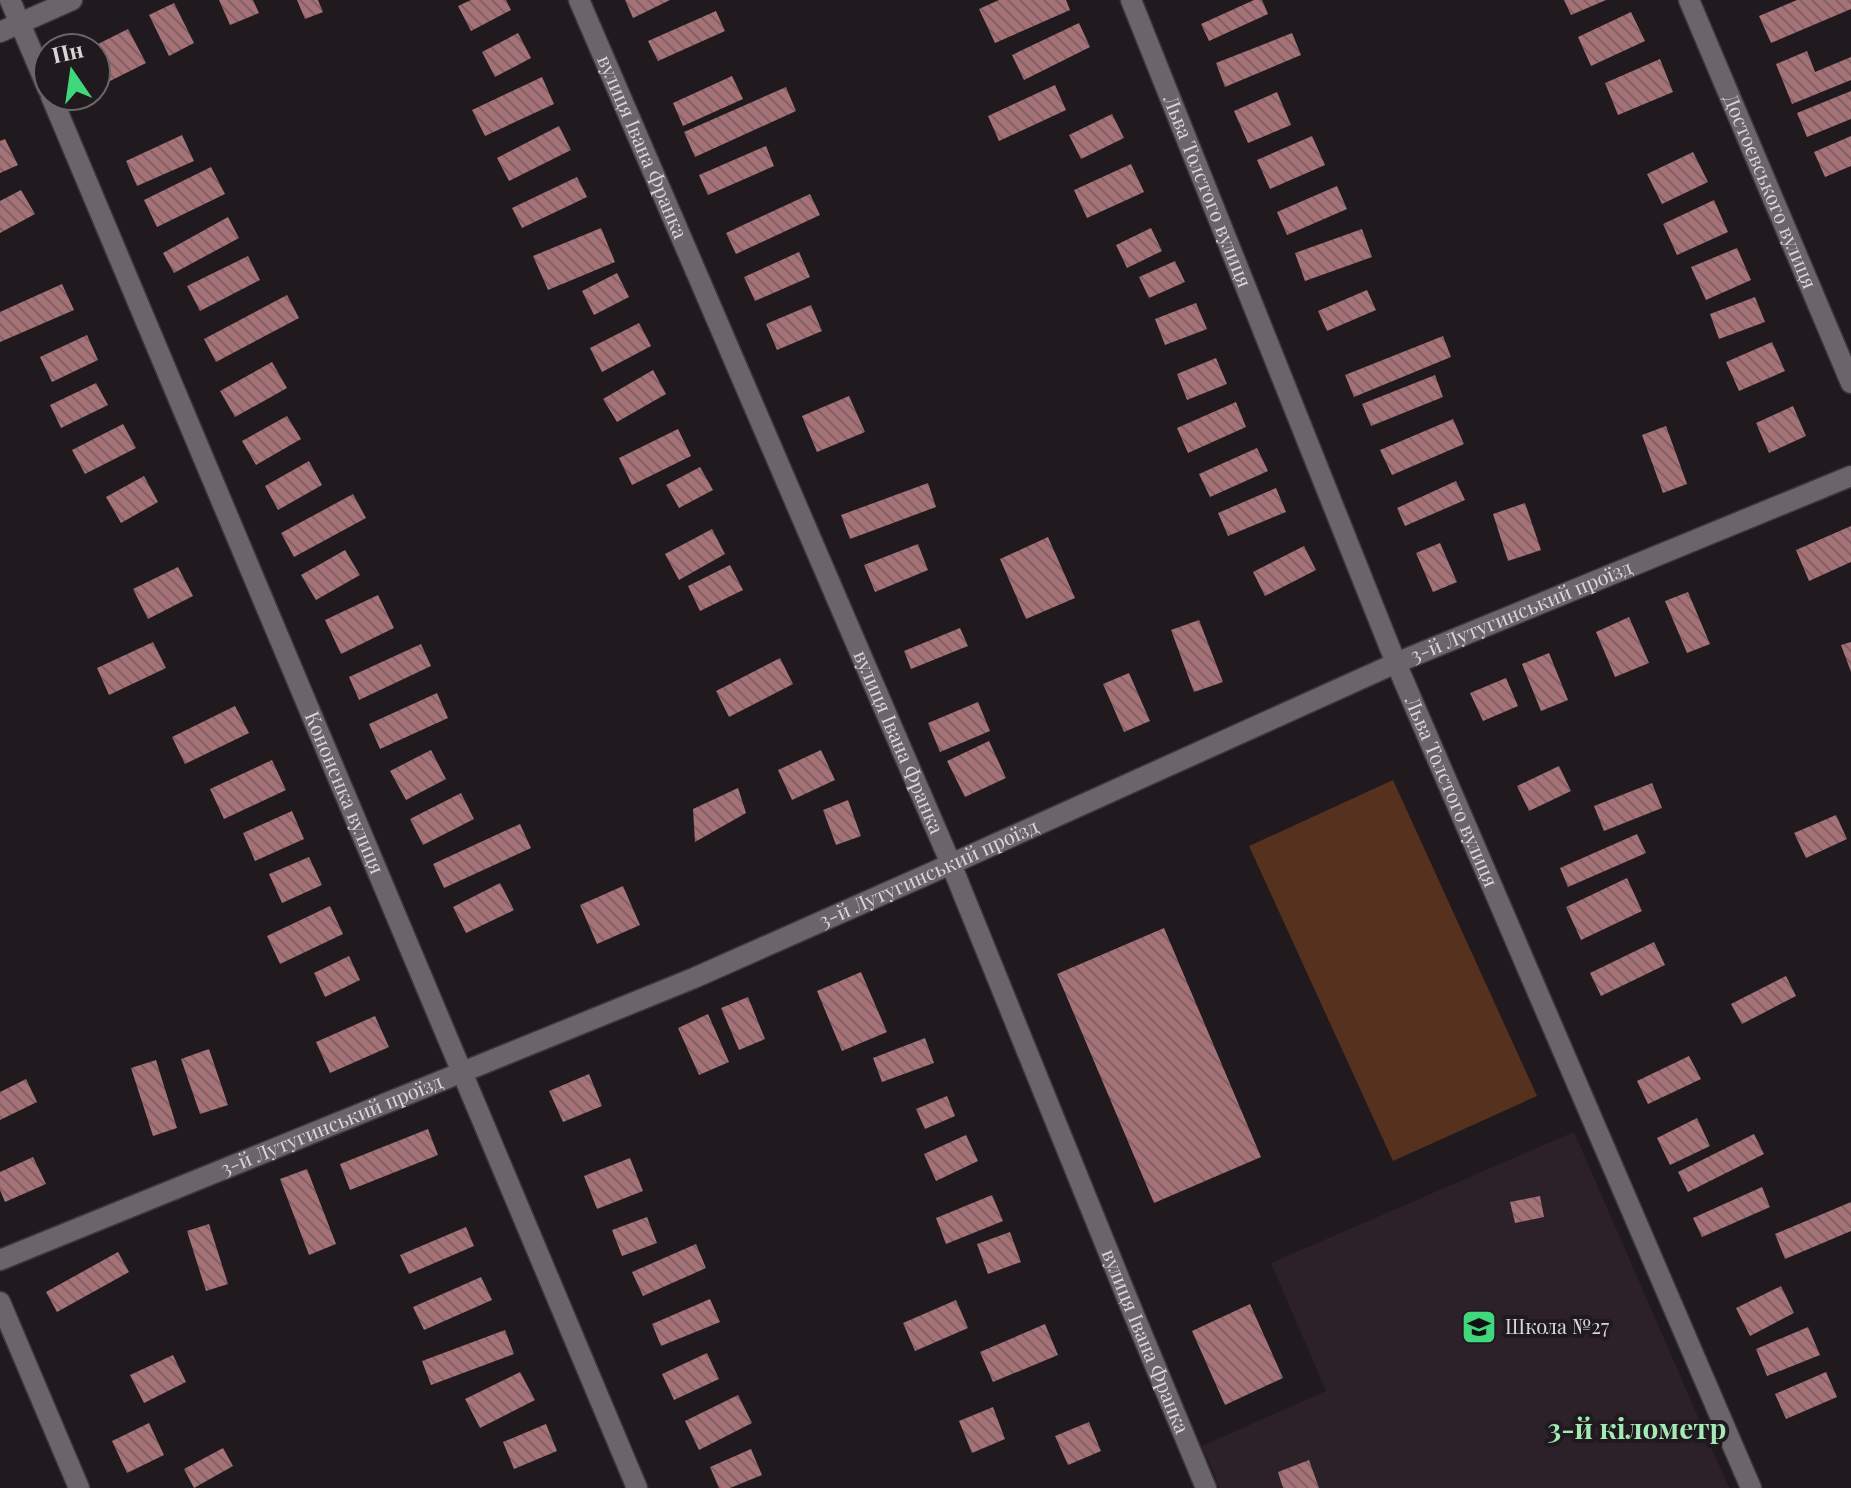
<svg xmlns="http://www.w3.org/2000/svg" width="1851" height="1488" font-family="'Playfair Display',serif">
	<defs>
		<pattern id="building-back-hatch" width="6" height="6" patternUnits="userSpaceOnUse" patternTransform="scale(2)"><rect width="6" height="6" fill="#a57277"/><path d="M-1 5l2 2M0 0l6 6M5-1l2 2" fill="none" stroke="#826064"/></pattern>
	</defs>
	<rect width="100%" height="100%" fill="#201a1e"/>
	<path fill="#2c2129" d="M1574,1132L1729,1488H1220L1202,1446L1326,1391L1271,1263Z"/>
	<path fill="#55311e" d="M1393,780L1537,1096L1393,1161L1249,846Z"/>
	<path fill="url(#building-back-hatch)" d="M219,0H253L259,13L230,25Z
		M297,0H318L323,12L305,19Z
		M471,0H506L511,10L471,31L458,6Z
		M625,0H670L633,18Z
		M999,0H1066L1070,10L995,43L979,9Z
		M1254,0H1262L1268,14L1209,41L1201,24Z
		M1564,0H1606L1571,15Z
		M1797,0H1851V9L1771,43L1759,16Z
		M174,3L194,43L169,56L149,15Z
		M716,11L725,31L658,61L648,41Z
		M1631,12L1645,41L1591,66L1578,37Z
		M1079,23L1090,47L1024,80L1012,55Z
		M128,29L146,63L100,86L96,79V48H90Z
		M518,33L531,58L495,77L482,52Z
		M1292,33L1301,55L1225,87L1216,63Z
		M1807,51L1815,72L1851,57V80L1792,104L1776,64Z
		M1660,59L1673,92L1618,115L1605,83Z
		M732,76L743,99L683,126L673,103Z
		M542,77L554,104L485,136L472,110Z
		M1055,85L1066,110L999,141L988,116Z
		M786,87L796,111L695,157L684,132Z
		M1851,91V119L1807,137L1797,113Z
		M1277,92L1291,125L1248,143L1234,111Z
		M1112,114L1124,138L1081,159L1069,135Z
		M559,126L571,150L509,181L497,158Z
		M182,135L194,161L137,186L126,161Z
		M1312,136L1325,165L1270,189L1257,160Z
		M1851,136V166L1825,177L1814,152Z
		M5,139L18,165L0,173V141Z
		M766,146L774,166L708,195L699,175Z
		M1693,152L1708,182L1662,204L1647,174Z
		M1131,164L1144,192L1087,218L1074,190Z
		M211,167L225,194L157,227L144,200Z
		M577,177L587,197L522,228L512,208Z
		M1337,186L1347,209L1287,235L1277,212Z
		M21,190L35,214L0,233V201Z
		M810,194L820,215L736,254L726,233Z
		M1714,200L1728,232L1677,255L1663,224Z
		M228,217L239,238L174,273L163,253Z
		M601,228L615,262L548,290L533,256Z
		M1151,228L1162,251L1127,268L1116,245Z
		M1362,229L1372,257L1305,281L1295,253Z
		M1737,248L1751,280L1706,300L1691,267Z
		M799,252L810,277L755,301L744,277Z
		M248,256L260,280L200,311L187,286Z
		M1175,261L1185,282L1149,298L1139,277Z
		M617,273L629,297L594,315L582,291Z
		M62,284L74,310L0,342V312Z
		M1367,290L1376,310L1327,331L1318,311Z
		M287,295L299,318L216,362L204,339Z
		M1755,297L1765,322L1719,339L1710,314Z
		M1196,303L1207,329L1165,345L1155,319Z
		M811,305L822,331L777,350L766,324Z
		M639,323L651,346L602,372L590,348Z
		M87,335L98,360L52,382L40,357Z
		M1443,336L1451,357L1354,397L1345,375Z
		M1772,342L1785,371L1739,391L1726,362Z
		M1216,358L1227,384L1187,400L1177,374Z
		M272,362L287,388L235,417L220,391Z
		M653,370L666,394L617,422L603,399Z
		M1435,375L1443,397L1371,426L1362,404Z
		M96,383L108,405L61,428L50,405Z
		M849,396L865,432L817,452L802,416Z
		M1236,402L1246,427L1188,453L1177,428Z
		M1793,406L1806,436L1769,453L1756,423Z
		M287,416L301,439L256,465L242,441Z
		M1453,419L1464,444L1392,475L1380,450Z
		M123,424L136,448L85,474L72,450Z
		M1666,426L1687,484L1663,493L1642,435Z
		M678,429L691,456L632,485L619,458Z
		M1257,448L1268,471L1210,497L1199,474Z
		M309,461L322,485L278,510L265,486Z
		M700,467L713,490L679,508L666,485Z
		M144,476L158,502L121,523L106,497Z
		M1456,481L1465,500L1405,526L1397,508Z
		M928,483L936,507L850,539L841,515Z
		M1276,488L1286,512L1228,536L1218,513Z
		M353,494L366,518L294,557L281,533Z
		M1525,503L1541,550L1508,561L1493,514Z
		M1851,526V562L1809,581L1796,550Z
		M712,529L725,554L679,580L665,554Z
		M1048,537L1075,598L1026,619L1000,559Z
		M1440,543L1457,582L1433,592L1416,553Z
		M918,544L928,570L875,592L864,565Z
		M1304,546L1316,570L1265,596L1253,572Z
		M345,550L360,575L316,600L301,575Z
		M730,565L743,590L700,611L688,586Z
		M178,567L193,596L148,619L133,589Z
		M1688,592L1710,644L1687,653L1665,601Z
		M378,595L394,628L341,654L325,620Z
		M1629,617L1649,663L1615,677L1596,632Z
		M1199,620L1223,682L1194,692L1171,630Z
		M960,628L968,646L911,669L904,651Z
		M153,642L166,668L109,695L97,668Z
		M1851,642V672L1841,645Z
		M421,644L431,666L359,700L349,677Z
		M1549,653L1568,700L1541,711L1522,664Z
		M780,658L793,684L729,717L716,691Z
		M1129,673L1150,721L1124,732L1103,684Z
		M1506,678L1518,706L1483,721L1470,693Z
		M437,693L448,718L380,749L369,724Z
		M978,702L990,731L940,752L928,723Z
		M235,706L249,733L185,764L172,737Z
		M989,741L1006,778L965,797L947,761Z
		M431,750L446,779L406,800L390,771Z
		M821,750L835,780L792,800L778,770Z
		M272,760L286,790L224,819L210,789Z
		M1559,766L1571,791L1529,811L1517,786Z
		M1652,783L1662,808L1604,831L1594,806Z
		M738,788L746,813L695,842L693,809Z
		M461,793L474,819L423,845L410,819Z
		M848,800L861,836L836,845L823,810Z
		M292,811L304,839L255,861L243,833Z
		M1836,815L1847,839L1806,858L1794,833Z
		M520,824L531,848L444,888L433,864Z
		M1637,834L1646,853L1568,887L1560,868Z
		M309,857L322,885L282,903L269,874Z
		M1627,878L1642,911L1581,940L1566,907Z
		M500,883L514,910L466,933L453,907Z
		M623,886L640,925L597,944L580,905Z
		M330,906L343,934L280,964L267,936Z
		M1164,928L1261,1157L1154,1203L1057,974Z
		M1654,942L1665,965L1601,996L1590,973Z
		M349,956L360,980L325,997L314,973Z
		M861,972L887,1032L842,1051L817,991Z
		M1786,976L1796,996L1742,1024L1731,1004Z
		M748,997L765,1039L739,1050L721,1008Z
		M708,1014L729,1062L699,1075L678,1028Z
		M375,1016L389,1047L330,1073L316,1042Z
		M925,1038L934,1063L882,1082L873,1058Z
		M209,1049L228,1105L200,1114L181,1059Z
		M1689,1056L1701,1079L1648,1104L1637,1081Z
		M156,1060L177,1128L153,1136L131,1068Z
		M589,1074L602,1106L563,1122L549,1091Z
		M26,1079L37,1102L0,1120V1092Z
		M947,1096L955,1116L925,1129L916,1109Z
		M1697,1118L1710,1146L1670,1165L1657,1138Z
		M428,1129L438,1155L350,1190L340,1164Z
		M1754,1134L1764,1154L1688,1192L1678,1172Z
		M966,1135L978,1161L936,1181L924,1154Z
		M33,1157L46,1184L5,1202L0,1190V1172Z
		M630,1158L643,1191L597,1209L584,1176Z
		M307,1169L336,1244L309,1255L280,1179Z
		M1762,1187L1770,1207L1702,1237L1693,1218Z
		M992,1195L1003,1221L946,1244L936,1218Z
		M1540,1196L1544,1217L1515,1223L1510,1202Z
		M1851,1202V1231L1785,1259L1775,1234Z
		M647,1217L657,1243L622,1256L612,1230Z
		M209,1224L228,1284L206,1291L187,1231Z
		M466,1227L474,1246L409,1274L400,1255Z
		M1010,1232L1021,1262L988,1274L977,1244Z
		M696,1244L706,1268L643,1296L632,1272Z
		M118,1252L129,1272L57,1312L46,1292Z
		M481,1277L492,1300L424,1330L413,1307Z
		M1781,1286L1794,1313L1750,1336L1736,1308Z
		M710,1299L720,1322L661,1346L652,1324Z
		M956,1300L968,1328L915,1351L903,1323Z
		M1250,1304L1283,1378L1225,1405L1192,1331Z
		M1045,1324L1058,1355L993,1382L980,1352Z
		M1808,1327L1820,1355L1767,1376L1756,1349Z
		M505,1330L514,1354L431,1385L422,1361Z
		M707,1353L719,1379L674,1400L662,1374Z
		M173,1355L186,1382L144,1403L130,1375Z
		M520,1372L535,1400L480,1428L465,1399Z
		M1826,1372L1837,1397L1786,1419L1775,1394Z
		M738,1395L752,1423L699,1450L685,1421Z
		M993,1407L1005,1439L972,1453L959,1421Z
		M1089,1422L1101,1451L1068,1465L1055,1436Z
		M149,1423L164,1455L127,1473L112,1441Z
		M546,1424L557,1451L514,1469L503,1442Z
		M223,1448L233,1466L194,1488L184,1469Z
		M751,1449L762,1475L730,1488H719L710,1467Z
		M1309,1460L1319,1488H1283L1278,1472Z"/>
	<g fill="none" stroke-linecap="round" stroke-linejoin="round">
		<g stroke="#3c373a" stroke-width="23">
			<g id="street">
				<path d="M10,0L48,89"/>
				<path id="s1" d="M579,0L951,864L1132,1310L1206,1488"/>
				<path id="s2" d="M1131,0L1396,663L1751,1488"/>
				<path id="s3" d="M1689,0L1851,383"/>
				<path d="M0,32L72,0"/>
				<path id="s4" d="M51,96L637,1488"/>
				<path id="s5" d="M0,1260L694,978L951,864L1396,663L1851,476"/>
				<path d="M0,1302L79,1488"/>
			</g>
		</g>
		<use href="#street" stroke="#6b6469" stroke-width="20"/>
	</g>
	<defs>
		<g id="school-square" transform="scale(1.8)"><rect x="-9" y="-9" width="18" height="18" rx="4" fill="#40d77d" stroke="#201a1e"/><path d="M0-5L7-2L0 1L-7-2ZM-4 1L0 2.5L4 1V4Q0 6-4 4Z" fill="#111"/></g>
	</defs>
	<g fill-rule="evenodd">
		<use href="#school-square" x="1479" y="1327"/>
	</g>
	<g text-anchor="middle" stroke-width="8" stroke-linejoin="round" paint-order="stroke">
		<g font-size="20" fill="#dad6d8" stroke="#201a1e">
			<text dy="7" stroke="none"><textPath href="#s1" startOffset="160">вулиця Івана Франка</textPath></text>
			<text dy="7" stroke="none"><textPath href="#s2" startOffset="206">Льва Толстого вулиця</textPath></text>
			<text dy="7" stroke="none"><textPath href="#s3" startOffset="208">Достоєвського вулиця</textPath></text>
			<text dy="7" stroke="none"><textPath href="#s5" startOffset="1654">3-й Лутугинський проїзд</textPath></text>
			<text dy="7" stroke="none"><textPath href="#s1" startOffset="808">вулиця Івана Франка</textPath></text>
			<text dy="7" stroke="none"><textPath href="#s4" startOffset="756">Кононенка вулиця</textPath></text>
			<text dy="7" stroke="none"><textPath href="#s2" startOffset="854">Льва Толстого вулиця</textPath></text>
			<text dy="7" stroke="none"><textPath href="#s5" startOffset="1006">3-й Лутугинський проїзд</textPath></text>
			<text dy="7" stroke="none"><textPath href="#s5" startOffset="358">3-й Лутугинський проїзд</textPath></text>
			<text dy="7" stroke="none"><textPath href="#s1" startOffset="1456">вулиця Івана Франка</textPath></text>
		</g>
		<g font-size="20" fill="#dad6d8" stroke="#201a1e" text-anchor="start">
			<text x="1505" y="1334">Школа №27</text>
		</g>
		<g font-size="28" font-weight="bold" fill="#a4eab7" stroke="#201a1e">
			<text x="1637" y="1439">3-й кілометр</text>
		</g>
	</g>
	<g transform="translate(72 72) rotate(347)"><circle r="38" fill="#201a1e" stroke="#6a6568" stroke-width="2"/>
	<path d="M0-6L14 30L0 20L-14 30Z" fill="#40d77d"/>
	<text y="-12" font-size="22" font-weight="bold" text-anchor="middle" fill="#dad6d8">Пн</text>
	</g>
</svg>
